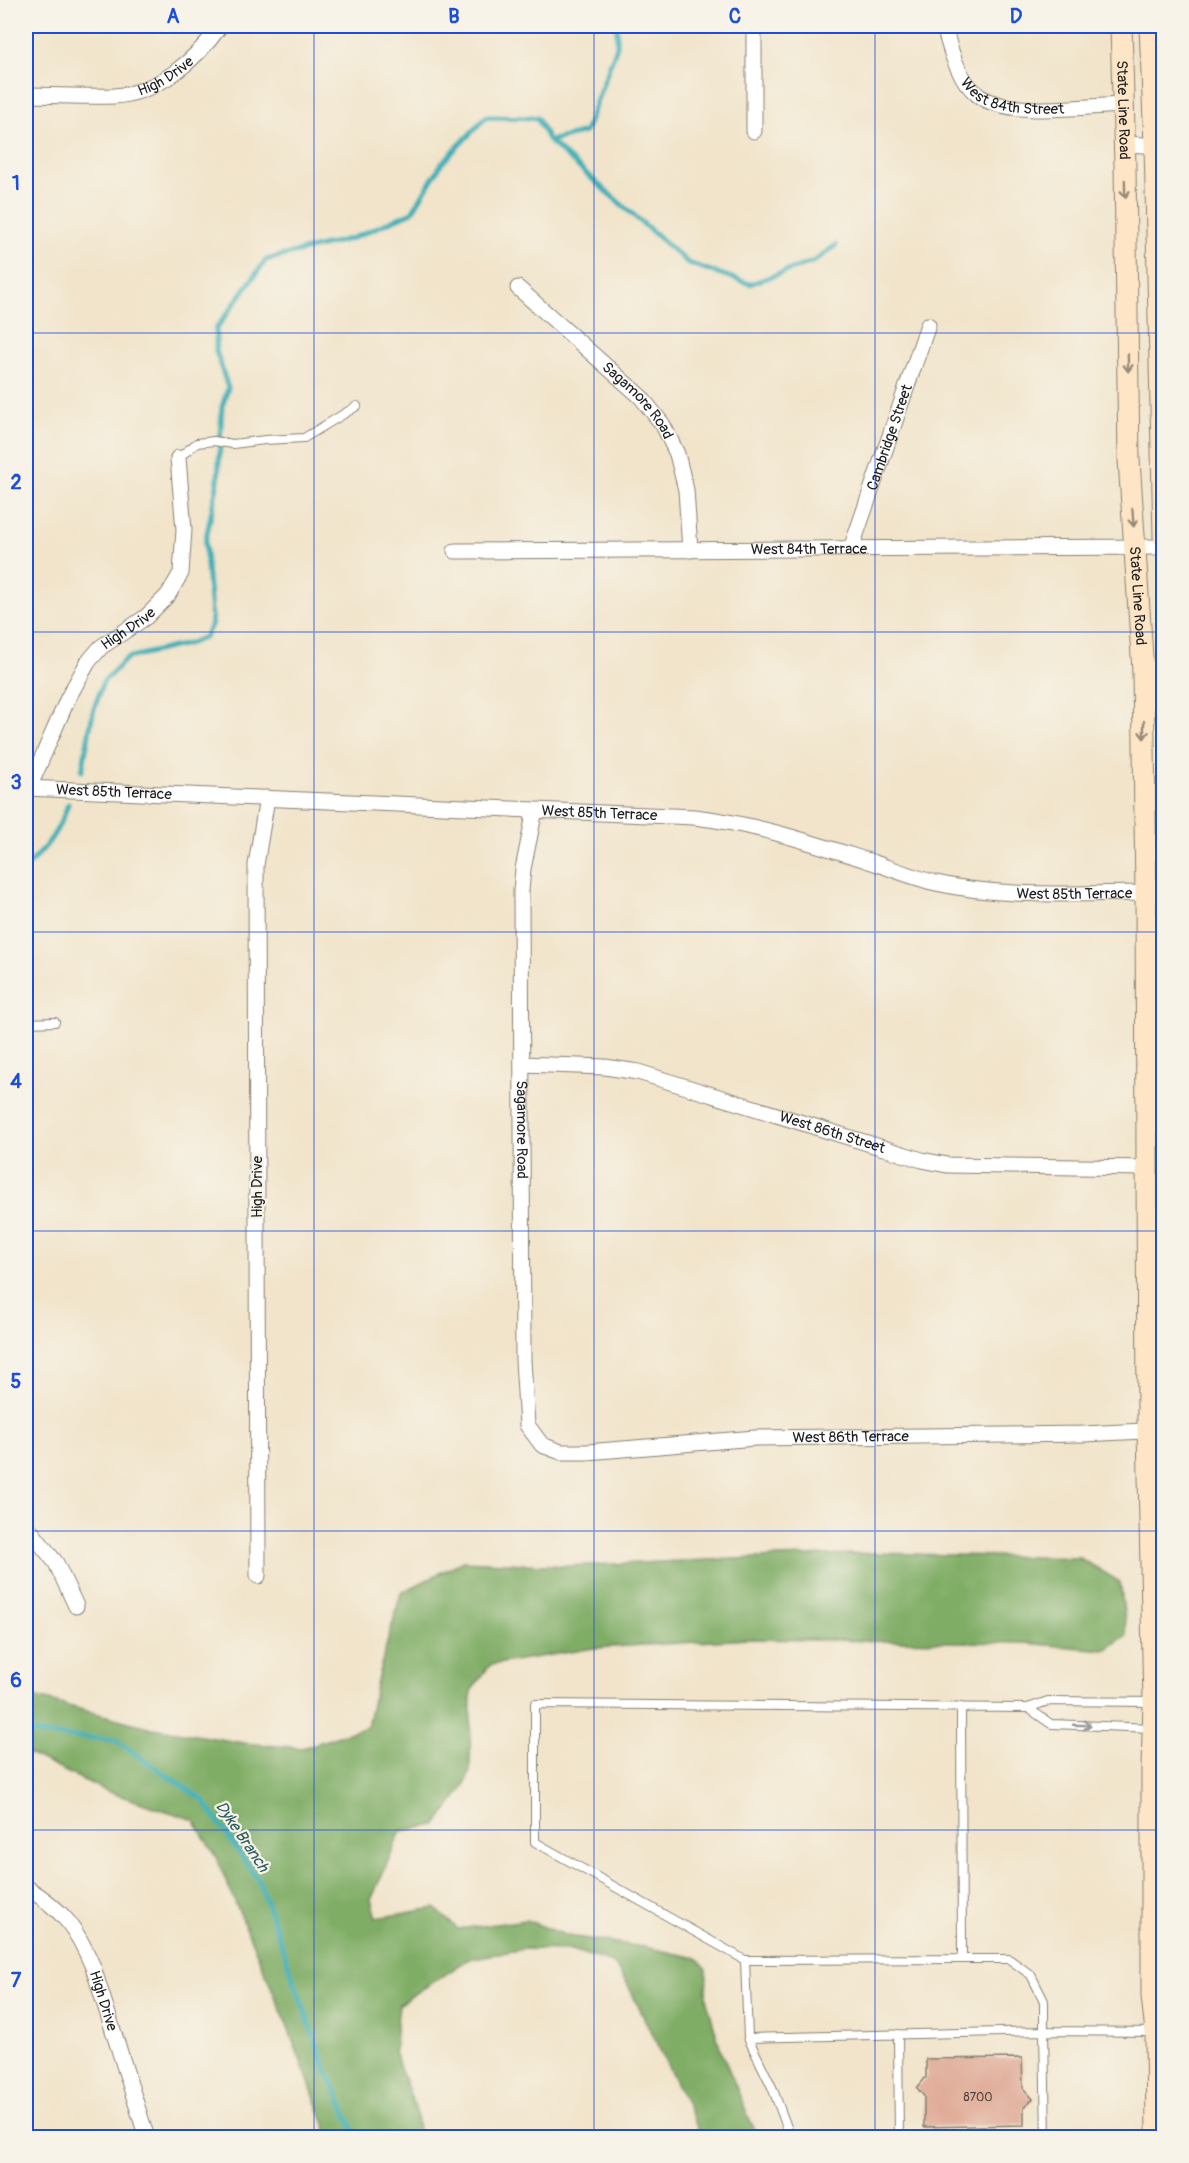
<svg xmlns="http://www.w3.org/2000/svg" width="1189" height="2163" font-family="Pangolin,sans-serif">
	<rect width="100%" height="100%" fill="#f7f3e8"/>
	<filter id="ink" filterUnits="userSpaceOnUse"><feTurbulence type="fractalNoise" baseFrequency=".0167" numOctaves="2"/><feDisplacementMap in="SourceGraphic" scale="12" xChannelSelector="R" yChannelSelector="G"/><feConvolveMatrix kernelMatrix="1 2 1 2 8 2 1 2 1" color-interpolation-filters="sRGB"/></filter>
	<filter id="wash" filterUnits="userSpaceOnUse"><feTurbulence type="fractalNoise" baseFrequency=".008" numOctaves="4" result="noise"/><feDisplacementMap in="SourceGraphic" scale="24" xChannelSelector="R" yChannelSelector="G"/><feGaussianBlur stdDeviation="1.35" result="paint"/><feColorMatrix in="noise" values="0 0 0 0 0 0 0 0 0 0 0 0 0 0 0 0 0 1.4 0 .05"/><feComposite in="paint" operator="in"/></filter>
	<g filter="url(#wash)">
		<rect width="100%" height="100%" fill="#f1e4ca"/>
		<path fill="#80ad66" stroke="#4e6441" stroke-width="1.5" d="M873,1553L1080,1558L1120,1582L1127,1635L1105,1650L1024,1643L748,1639L594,1648L490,1665L471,1691L470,1771L463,1789L436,1825L401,1831L371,1900L376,1918L435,1908L458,1929L526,1920L568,1936L644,1947L697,1958L707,1969L706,1998L721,2051L757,2137H701L693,2117L646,2022L627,1983L613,1963L571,1950L523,1949L469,1959L399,2004L394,2052L415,2108L419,2137H330L283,2015L216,1857L194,1820L109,1792L26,1753V1695L152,1728L244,1743L302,1748L367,1727L378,1676L401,1593L463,1561L566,1566Z"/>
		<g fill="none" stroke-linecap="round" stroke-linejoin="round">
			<path stroke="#3eafb7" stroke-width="5" d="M549,141L688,263L750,284L815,261L836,245
				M82,771L93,712L103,682L127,658L191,643L205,637L212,623L205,543L218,481L222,407L228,388L216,351V329L266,260L353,238L412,212L442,163L486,117L537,118L549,141L585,132L617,46V26
				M26,867C45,850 60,829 68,804
				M26,1733L115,1740L203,1800L259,1881L321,2057L357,2138"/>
		</g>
		<g id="blocks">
			<path fill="#dfa995" d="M1022,2058L1023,2088L1033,2099L1024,2107V2125L924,2127V2096L917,2088L926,2077V2059Z"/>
		</g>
	</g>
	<g filter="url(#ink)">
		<use href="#blocks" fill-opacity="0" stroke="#868073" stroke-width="1.5"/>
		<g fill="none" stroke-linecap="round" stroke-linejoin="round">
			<g stroke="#868073" stroke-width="10">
				<path id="lane" d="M178,458L197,443L214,441L233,444L265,440L304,438L357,406
					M26,1023L55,1022
					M1028,1708L1051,1724L1153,1728
					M962,1959H1009L1031,1975L1044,2001V2031L1155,2032
					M745,1960L962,1959L961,1707
					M898,2034L899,2138
					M748,2038L1044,2031L1046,2138
					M791,2138L772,2087L748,2038L745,1960L535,1842V1704L1028,1708L1048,1701L1152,1702"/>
			</g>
			<g stroke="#868073" stroke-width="17">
				<g id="street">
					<path id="s1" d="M944,26C950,50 958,79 978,95C1007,118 1087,106 1123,105"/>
					<path id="s2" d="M26,95C55,95 85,97 114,96C158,93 196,60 220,26"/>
					<path d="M754,131V26"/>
					<path d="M1124,144L1164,146"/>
					<path id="s3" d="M518,288L641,397L663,425L677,454L686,490L690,550"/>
					<path id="s4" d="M851,549L928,325"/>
					<path id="s5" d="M455,551L1164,547"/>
					<path id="s6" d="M26,788L694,817C757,824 815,844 875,863C895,870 915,878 936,883C1011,900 1088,892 1164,893"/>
					<path id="s7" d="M29,788L68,698L88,662L101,647L146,617L168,595L181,573L184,530L178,458"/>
					<path id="s8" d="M535,810L523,869L521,891L523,1360L527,1425L542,1445L561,1452H587L755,1438L1083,1434L1164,1430"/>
					<path id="s9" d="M522,1064L605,1067L638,1072L922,1160L947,1165L1147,1168"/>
					<path d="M26,1525L56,1563L76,1606"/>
					<path d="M258,1576L256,865L267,798"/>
					<path id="s10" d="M26,1887C63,1910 76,1927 93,1967L147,2138"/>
				</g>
			</g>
			<g stroke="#868073" stroke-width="23">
				<g id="secondary">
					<path id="s11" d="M1121,26L1125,166L1129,460L1143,671L1146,893L1148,1431L1154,1702L1152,1767V1996L1156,2032L1157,2138"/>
					<path d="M1150,26L1155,145L1164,537"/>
					<path d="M1143,671L1164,672"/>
				</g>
			</g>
			<use href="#lane" stroke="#fff" stroke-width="8"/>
			<use href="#street" stroke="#fff" stroke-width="15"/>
			<use href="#secondary" stroke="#fde5c5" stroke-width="21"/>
		</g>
		<defs><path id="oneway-shaft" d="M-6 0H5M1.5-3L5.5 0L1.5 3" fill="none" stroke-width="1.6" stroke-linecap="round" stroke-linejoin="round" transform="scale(1.5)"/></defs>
		<g stroke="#988b79">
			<use href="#oneway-shaft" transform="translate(1125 189) rotate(89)"/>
			<use href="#oneway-shaft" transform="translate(1128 363) rotate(89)"/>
			<use href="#oneway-shaft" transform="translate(1133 518) rotate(86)"/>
			<use href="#oneway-shaft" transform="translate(1144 730) rotate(90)"/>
		</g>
		<use stroke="#999" href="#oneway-shaft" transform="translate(1082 1725) rotate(2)"/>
	</g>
	<path fill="none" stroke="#1d4ed8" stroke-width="1.5" stroke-opacity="0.55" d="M314,26V2138M594,26V2138M875,26V2138M26,333H1164M26,632H1164M26,932H1164M26,1231H1164M26,1531H1164M26,1830H1164"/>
	<g text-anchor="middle" stroke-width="4.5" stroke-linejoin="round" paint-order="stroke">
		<g font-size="12" fill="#4d3f3a">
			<text x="978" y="2101">8700</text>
		</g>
		<g font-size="15" fill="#1c1c1c" stroke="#f7f3e8">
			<text dy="5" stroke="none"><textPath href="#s2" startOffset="144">High Drive</textPath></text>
			<text dy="5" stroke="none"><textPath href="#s1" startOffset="112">West 84th Street</textPath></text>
			<text dy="5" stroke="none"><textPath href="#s11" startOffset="84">State Line Road</textPath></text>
			<text dy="5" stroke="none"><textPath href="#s3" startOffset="165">Sagamore Road</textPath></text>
			<text dy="5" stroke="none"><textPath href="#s4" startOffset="118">Cambridge Street</textPath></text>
			<text dy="5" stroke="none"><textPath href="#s5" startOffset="354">West 84th Terrace</textPath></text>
			<text dy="5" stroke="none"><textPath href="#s11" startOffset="570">State Line Road</textPath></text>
			<text dy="5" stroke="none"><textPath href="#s7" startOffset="192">High Drive</textPath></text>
			<text dy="5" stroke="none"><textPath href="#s6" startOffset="88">West 85th Terrace</textPath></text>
			<text dy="5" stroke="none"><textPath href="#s6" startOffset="574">West 85th Terrace</textPath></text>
			<text dy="5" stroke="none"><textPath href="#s6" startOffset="1059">West 85th Terrace</textPath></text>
			<text dy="5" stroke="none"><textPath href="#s8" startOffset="321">Sagamore Road</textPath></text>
			<text dy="5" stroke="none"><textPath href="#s9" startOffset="320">West 86th Street</textPath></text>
			<text transform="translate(257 1187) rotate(-90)" y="5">High Drive</text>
			<text dy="5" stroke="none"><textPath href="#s8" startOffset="952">West 86th Terrace</textPath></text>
			<text dy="5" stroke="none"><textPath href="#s10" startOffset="142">High Drive</textPath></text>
		</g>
		<g font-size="16" font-style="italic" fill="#2b5e62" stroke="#f7f3e8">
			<text transform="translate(243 1836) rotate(56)" y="6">Dyke Branch</text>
		</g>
	</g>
	<rect width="1189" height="2163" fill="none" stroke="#f7f3e8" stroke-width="66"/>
	<rect x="33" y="33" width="1123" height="2097" fill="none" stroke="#1d4ed8" stroke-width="2"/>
	<g font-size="20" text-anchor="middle" font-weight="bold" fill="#1d4ed8">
		<text x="173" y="23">A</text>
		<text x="454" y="23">B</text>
		<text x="735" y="23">C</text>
		<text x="1016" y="23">D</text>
		<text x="16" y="190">1</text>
		<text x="16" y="489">2</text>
		<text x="16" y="789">3</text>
		<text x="16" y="1088">4</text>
		<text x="16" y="1388">5</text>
		<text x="16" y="1687">6</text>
		<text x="16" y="1987">7</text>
	</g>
</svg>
